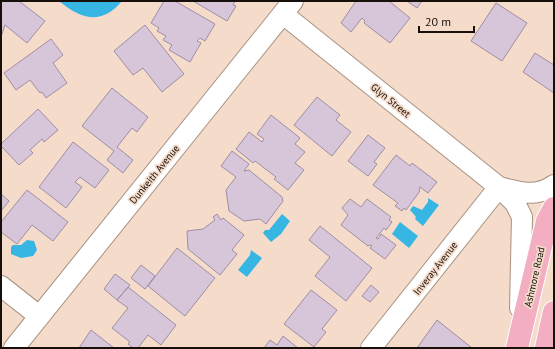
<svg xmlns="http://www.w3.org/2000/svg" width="555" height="349" font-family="'PT Sans',sans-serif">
	<rect width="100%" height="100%" fill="#f4dbca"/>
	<path fill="#37b6e3" d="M59,1H122C101,26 81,19 59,1Z
		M428,198L439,205L423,226L415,219L416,217L410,210L413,206L422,210L428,202Z
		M282,214L290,221L281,234L271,242L263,233L265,230H269Z
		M400,222L418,236L409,248L392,234Z
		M27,240L34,241L37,250L33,256L21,258L11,254V247L13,245H21Z
		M251,250L262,258L247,277L238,270L250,255Z"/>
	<path fill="#d7c5da" stroke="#9f8ea3" d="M1,1H19L45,21L27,43L5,25L1,37Z
		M164,1H175L215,24L205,41L200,38L197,41L201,43L190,62L169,50L172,45L163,40L166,36L157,31L159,28L151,23Z
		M193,1H235L233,5L236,6L227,21Z
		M356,1H389L410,18L390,43L364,23L365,21L362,18L351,32L341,23Z
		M407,1H422L417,8Z
		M496,3L527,23L502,61L471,41Z
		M145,25L184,74L162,92L143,68L133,75L114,51Z
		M51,39L63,55L53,63L67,83L46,98L42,92L40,93L30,80L16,90L4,73Z
		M535,53L554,65V93L523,72Z
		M112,88L148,117L137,132L132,128L117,147L133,160L123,173L107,160L114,151L82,126Z
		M317,97L340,115L336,120L351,132L332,156L294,125Z
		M38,109L58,130L44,142L42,139L30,150L33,153L19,165L1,146V144Z
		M271,115L300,138L295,144L305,152L295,163L304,170L288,190L274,179L276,177L255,161L253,163L236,149L249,132L262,142L264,139L257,134Z
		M368,135L385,148L374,162L377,164L368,176L348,161Z
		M73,142L109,170L95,188L80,177L75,182L82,187L66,208L39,187Z
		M232,151L249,164L244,171L249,170L282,197L283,201L266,224L260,219L244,221L229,211L226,190L236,177L221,166Z
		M396,155L410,166L412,163L437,182L428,193L420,187L419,190L420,191L406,210L404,208L402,211L395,206L398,203L373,185Z
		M27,190L68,222L53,241L32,225L17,244L1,232V222Z
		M1,194L9,201L1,211Z
		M350,199L361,207L367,199L391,217L389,220L392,222L386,230L384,228L376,238L378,239L381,234L396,245L385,259L370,248L372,246L370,245L368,246L341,225L348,215L342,208Z
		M217,214L221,220L223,218L244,235L232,250L237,254L220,275L188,249L187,231L203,229L215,220L213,217Z
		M320,226L372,268L346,301L315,276L330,257L309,240Z
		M177,248L215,278L185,316L148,286Z
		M141,265L155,276L145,289L131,278Z
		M115,274L130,285L117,300L104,289Z
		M371,285L379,292L370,302L362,296Z
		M128,287L176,325L161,345L148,335L138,348H133L128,344L130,342L112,328L128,308L117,300Z
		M311,290L337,310L322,329L326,332L314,347L284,324Z
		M437,320L472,348H417Z
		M91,330L114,348H79Z
		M283,336L298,348H264L270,340L277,345Z"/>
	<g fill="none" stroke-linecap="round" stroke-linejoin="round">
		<g stroke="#a99282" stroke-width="22">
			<path id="minor" d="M283,14L499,187L515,203L522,217L520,308
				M499,187C518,192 536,198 554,185
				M1,286L39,316
				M14,348L293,1
				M371,348L499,187"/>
		</g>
		<g stroke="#fff" stroke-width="24">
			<path id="major" d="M517,348L547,221L554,208
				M546,348L554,312"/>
		</g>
		<use href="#minor" stroke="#fff" stroke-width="20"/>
		<use href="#major" stroke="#f3aec2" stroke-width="22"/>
	</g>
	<g text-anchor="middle" stroke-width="3.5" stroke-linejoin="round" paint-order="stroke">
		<g font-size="10" fill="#170f09" stroke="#f4dbca">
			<text transform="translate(391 100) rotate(39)" y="4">Glyn Street</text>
			<text transform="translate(154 174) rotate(-51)" y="4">Dunkeith Avenue</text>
			<text transform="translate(435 268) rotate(-52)" y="4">Inveray Avenue</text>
			<text transform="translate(534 277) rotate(-77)" y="4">Ashmore Road</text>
		</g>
	</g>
	<rect width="555" height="349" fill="none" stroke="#170f09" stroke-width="4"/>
	<path d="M419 26v6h55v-6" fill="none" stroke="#170f09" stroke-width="2"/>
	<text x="425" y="26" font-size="12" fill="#170f09" stroke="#f4dbca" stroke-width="3" paint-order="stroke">20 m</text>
</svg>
